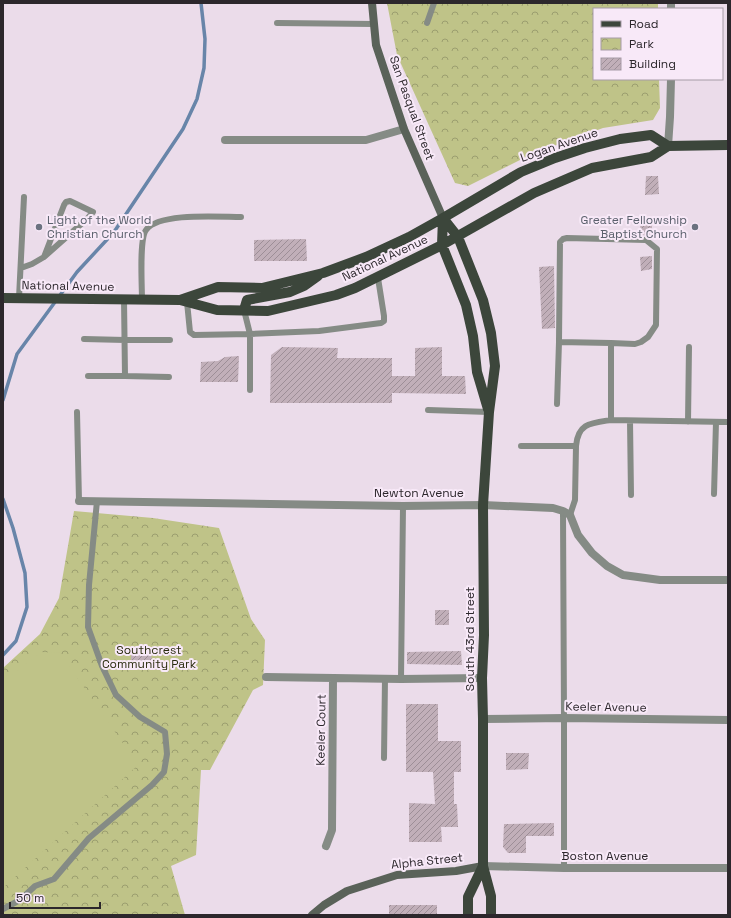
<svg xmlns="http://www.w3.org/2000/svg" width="731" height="918" font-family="'Space Grotesk',sans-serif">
	<defs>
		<pattern id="park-crowns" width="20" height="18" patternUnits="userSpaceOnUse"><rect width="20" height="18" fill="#bfc388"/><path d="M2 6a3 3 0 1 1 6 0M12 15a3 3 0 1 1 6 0" fill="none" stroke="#9b9e6f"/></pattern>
		<pattern id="building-hatch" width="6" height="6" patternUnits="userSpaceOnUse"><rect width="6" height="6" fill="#c1afb9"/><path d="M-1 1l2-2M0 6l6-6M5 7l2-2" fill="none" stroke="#9d8e97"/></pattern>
	</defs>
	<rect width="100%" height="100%" fill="#ebdcea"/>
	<path fill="url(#park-crowns)" d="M387,3H658V9H594V79H659L660,108L653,120L603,128L532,154L468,186L455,183L397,55Z
		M74,511L153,518L219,528L251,619L265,640L263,685L253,690L210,770H201L196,855L171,866L185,915H3V668L40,634L59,598Z"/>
	<path fill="#bfc388" d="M41,652L60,653L138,765L3,888V682Z"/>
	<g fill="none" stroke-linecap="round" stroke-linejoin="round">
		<path stroke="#6885a9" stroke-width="3.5" d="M3,400L17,354L77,272L114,232L183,129L197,99L204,68L205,39L201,3
			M3,499L13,528L25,573L27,607L16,641L3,655"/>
	</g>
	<path fill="url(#building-hatch)" d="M646,176H658L659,194L645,195Z
		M640,224H652V236L641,235Z
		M306,239L307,261H254V240Z
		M652,256V269L641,271L640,257Z
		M554,266L555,328L542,329L539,267Z
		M282,347L338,348L337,358H392V376H415V348L442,347V376H465L466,394L392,393V403H270L271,355Z
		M239,356L238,382H200L201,362L218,361L225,357Z
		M435,610H449V625H435Z
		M151,648L152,663L131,664V649Z
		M461,651L462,665L407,664V652Z
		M406,704H438V741H461V772H454V804H457L458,827H441L442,842H409V803L435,804L433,772H406Z
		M506,753H529L528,769L506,770Z
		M554,823V836H526V853H508L503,847L504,824Z
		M389,905H437V915H389Z"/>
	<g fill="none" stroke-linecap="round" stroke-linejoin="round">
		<path stroke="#858b85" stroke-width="6" d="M277,23L374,24
			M427,23L434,3
			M21,268L32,264L44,257L64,205L66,202L70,201L93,212L88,218L44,257
			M19,298L24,197
			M142,300C142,286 139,239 146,230C159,212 220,217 241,217
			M187,302L190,332L194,335L250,334L319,331L381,323L384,321V316L378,278
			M244,310L250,334V390
			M84,339L125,340H170
			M559,342L560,242L563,239L567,238L646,240L657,249L656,325L648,337L641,342L635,344L611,343
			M88,376H125L124,299
			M125,376L169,377
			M557,404L559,342L611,343V420C591,423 578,423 576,446
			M428,410L489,412
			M77,412L79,501
			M611,420L728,422
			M630,421L631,495
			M688,422L689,347
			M521,446H576L575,500L570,515
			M714,494L716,422
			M563,511L564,718V868
			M401,679L403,506
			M384,758L385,678
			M3,909L20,900L35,886L54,879L89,838L152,785L164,772L167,754L165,732L140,717L116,695L102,666L88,627L89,585L97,501"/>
		<path stroke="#858b85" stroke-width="8" d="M671,9V3
			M225,140H366L404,129
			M668,146L670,117L671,79
			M79,501L403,506L483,505L553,508L563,511L570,515L578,535L592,553L607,566L623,575L660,580H728
			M266,677L401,679L482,678
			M483,719L564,718L728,720
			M326,846L332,830L333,678
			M483,866L564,868H728"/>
		<path stroke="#5a6259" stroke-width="8" d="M372,3L376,45L404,129L443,218
			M312,915L324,905L347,891L397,875L456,871L483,866"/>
		<path stroke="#3c463b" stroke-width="10" d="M443,218L458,237L483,300L491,333L495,366L489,412L483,505L484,635L482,678L483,719V866L491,896V915
			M443,218L442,245L466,305L473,336L477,372L488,409
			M3,298L180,300L217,310L268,311L336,295L355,288L442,245L534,193L592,168L651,157L668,146
			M180,300L218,287L262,288L323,273L366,257L409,237L443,218L521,172L555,158L585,148L620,139L651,135L668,146L728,145
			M244,310L247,300L290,292L304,286L318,276
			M468,915V897L483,866"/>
	</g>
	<g fill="#6b7280" stroke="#f8e9f8" stroke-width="1.5">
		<circle cx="39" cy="227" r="4"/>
		<circle cx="695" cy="227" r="4"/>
	</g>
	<g text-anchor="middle" stroke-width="4" stroke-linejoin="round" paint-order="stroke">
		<g font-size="12" fill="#2c272c" stroke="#f8e9f8">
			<text transform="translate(412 108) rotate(70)" y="4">San Pasqual Street</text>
			<text transform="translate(559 145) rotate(-19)" y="4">Logan Avenue</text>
			<text transform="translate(385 258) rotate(-25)" y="4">National Avenue</text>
			<text transform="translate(68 286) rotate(1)" y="4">National Avenue</text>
			<text x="419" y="497">Newton Avenue</text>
			<text transform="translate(470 639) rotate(-90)" y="4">South 43rd Street</text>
			<text transform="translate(606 707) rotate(1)" y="4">Keeler Avenue</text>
			<text transform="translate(321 730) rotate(-89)" y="4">Keeler Court</text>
			<text x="605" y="860">Boston Avenue</text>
			<text transform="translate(427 861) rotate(-6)" y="4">Alpha Street</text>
		</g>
		<g font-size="12" fill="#5b616d" stroke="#f8e9f8" text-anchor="start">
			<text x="47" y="224">Light of the World<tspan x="47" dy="14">Christian Church</tspan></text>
			<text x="687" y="224" text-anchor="end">Greater Fellowship<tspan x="687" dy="14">Baptist Church</tspan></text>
		</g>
		<g font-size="12" fill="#2a2c0e" stroke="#f8e9f8">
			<text x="149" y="654">Southcrest<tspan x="149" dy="14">Community Park</tspan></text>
		</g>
	</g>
	<rect width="731" height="918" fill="none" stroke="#2c272c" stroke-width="8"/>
	<rect x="593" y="8" width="130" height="72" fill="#f8e9f8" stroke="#a69ba6"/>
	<rect x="601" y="21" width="20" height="6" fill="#3c463b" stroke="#a69ba6"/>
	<text x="629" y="28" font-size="12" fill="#2c272c">Road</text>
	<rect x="601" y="38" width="20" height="12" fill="url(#park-crowns)" stroke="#a69ba6"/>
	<text x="629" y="48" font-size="12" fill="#2c272c">Park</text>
	<rect x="601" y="58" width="20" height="12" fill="url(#building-hatch)" stroke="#a69ba6"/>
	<text x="629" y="68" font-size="12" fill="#2c272c">Building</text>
	<path d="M10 902v6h90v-6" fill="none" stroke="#2c272c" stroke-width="2"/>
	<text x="16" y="902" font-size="12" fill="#2c272c" stroke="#f8e9f8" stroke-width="3" paint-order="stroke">50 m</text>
</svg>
